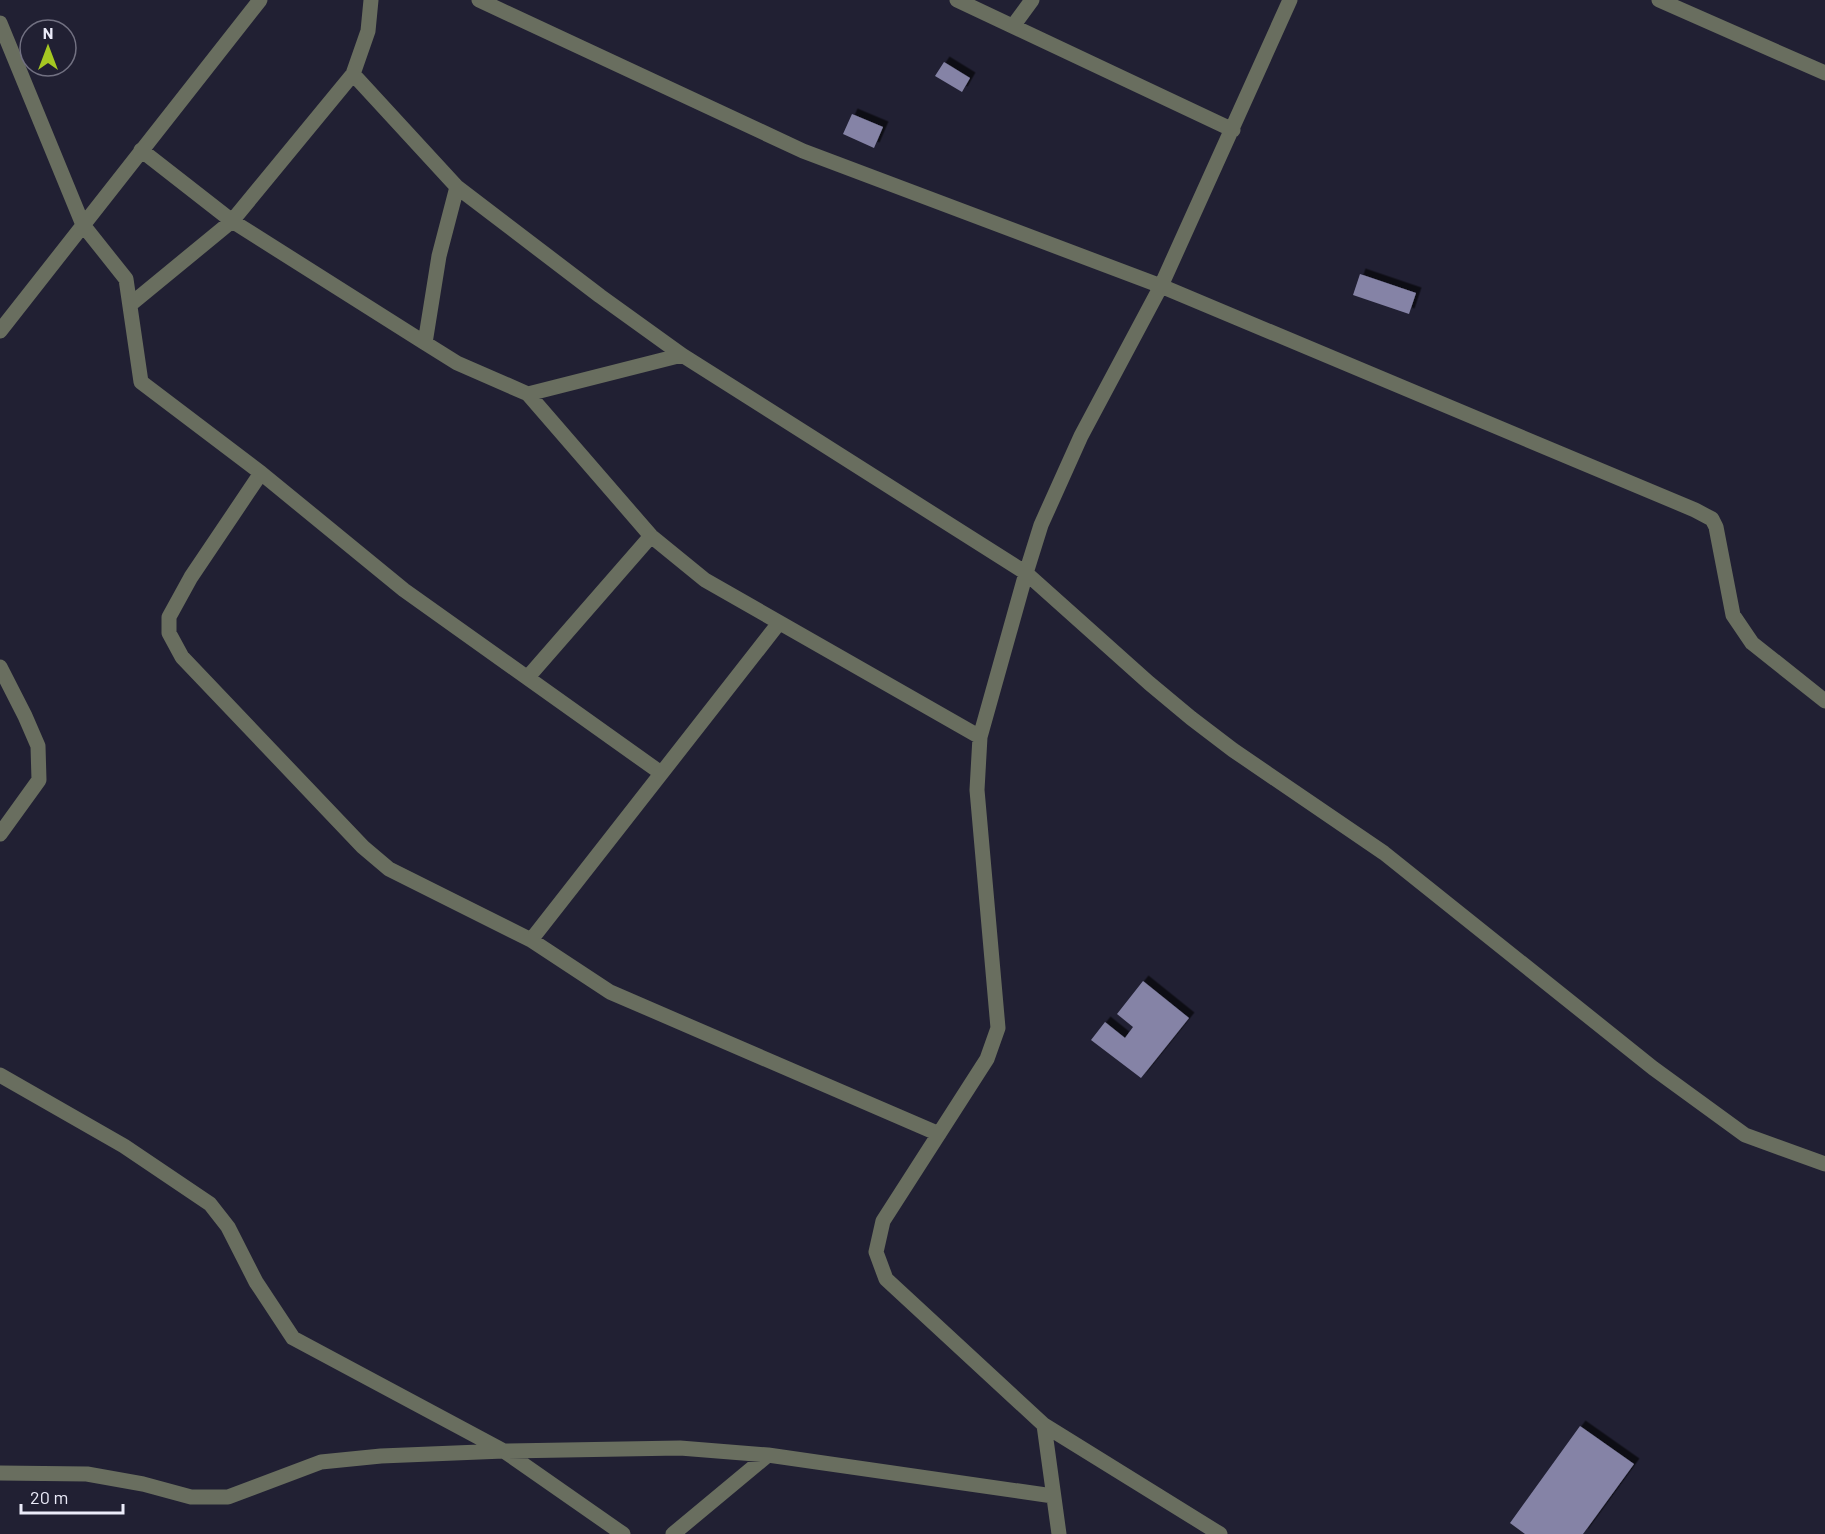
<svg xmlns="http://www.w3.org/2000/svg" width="1825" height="1534" font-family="Barlow,sans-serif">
	<defs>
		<filter id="shadow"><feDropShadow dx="5.5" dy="-5.5" stdDeviation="0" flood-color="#0009"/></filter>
	</defs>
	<rect width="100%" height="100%" fill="#212033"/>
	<path fill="#8583a6" filter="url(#shadow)" d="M944,62L970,78L962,92L935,76Z
		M852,114L883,127L874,148L843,134Z
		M1360,274L1416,293L1409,314L1353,295Z
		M1143,981L1189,1018L1141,1078L1091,1040L1105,1022L1125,1038L1133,1027L1117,1014Z
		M1580,1426L1634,1464L1583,1534H1525L1510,1523Z"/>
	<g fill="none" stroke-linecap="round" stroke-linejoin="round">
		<path stroke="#696e5f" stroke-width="15" d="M371,0L368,31L353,74L457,187L600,296L682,355L1026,573L1149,683L1191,718L1233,750L1384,853L1653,1068L1745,1135L1825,1164
			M479,0L803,151L1161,286L1695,510L1712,519L1716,527L1733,615L1752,643L1825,701
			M957,0L1233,130
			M1659,0L1825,73
			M0,23L83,225L126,279L141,382L261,473L404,590L661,773
			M1013,26L1032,0
			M141,150L232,221L425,343
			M457,187L439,256L425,343L457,363L528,394L651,536L705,580L980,737
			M131,304L232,221L353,74
			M0,331L260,0
			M528,394L682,355
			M261,473L191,577L169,617V633L182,657L363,847L389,869L531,940L610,992L939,1134
			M0,667L25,716L38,746L39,780L0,834
			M528,677L651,536
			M531,940L779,623
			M0,1075L124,1146L210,1204L228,1227L256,1282L293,1338L504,1451L623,1534
			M1044,1425L1059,1534
			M0,1473L87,1474L143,1484L191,1497H228L321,1462L381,1456L504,1451L680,1448L768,1455L1053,1496
			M673,1534L768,1455
			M1220,1534L1044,1425L886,1279L876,1252L883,1221L987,1059L998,1028L977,790L980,737L1026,573L1041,525L1081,436L1161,286L1290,0"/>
	</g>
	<g transform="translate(48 48)"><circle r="28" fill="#212033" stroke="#727182" stroke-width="1.5"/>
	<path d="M0-4.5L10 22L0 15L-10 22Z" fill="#a5c822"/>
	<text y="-9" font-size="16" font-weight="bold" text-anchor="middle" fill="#ebebf9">N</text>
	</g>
	<path d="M21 1504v9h102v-9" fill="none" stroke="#ebebf9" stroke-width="3"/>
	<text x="30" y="1504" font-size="18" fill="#ebebf9" stroke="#212033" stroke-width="4.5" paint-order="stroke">20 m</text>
</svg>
